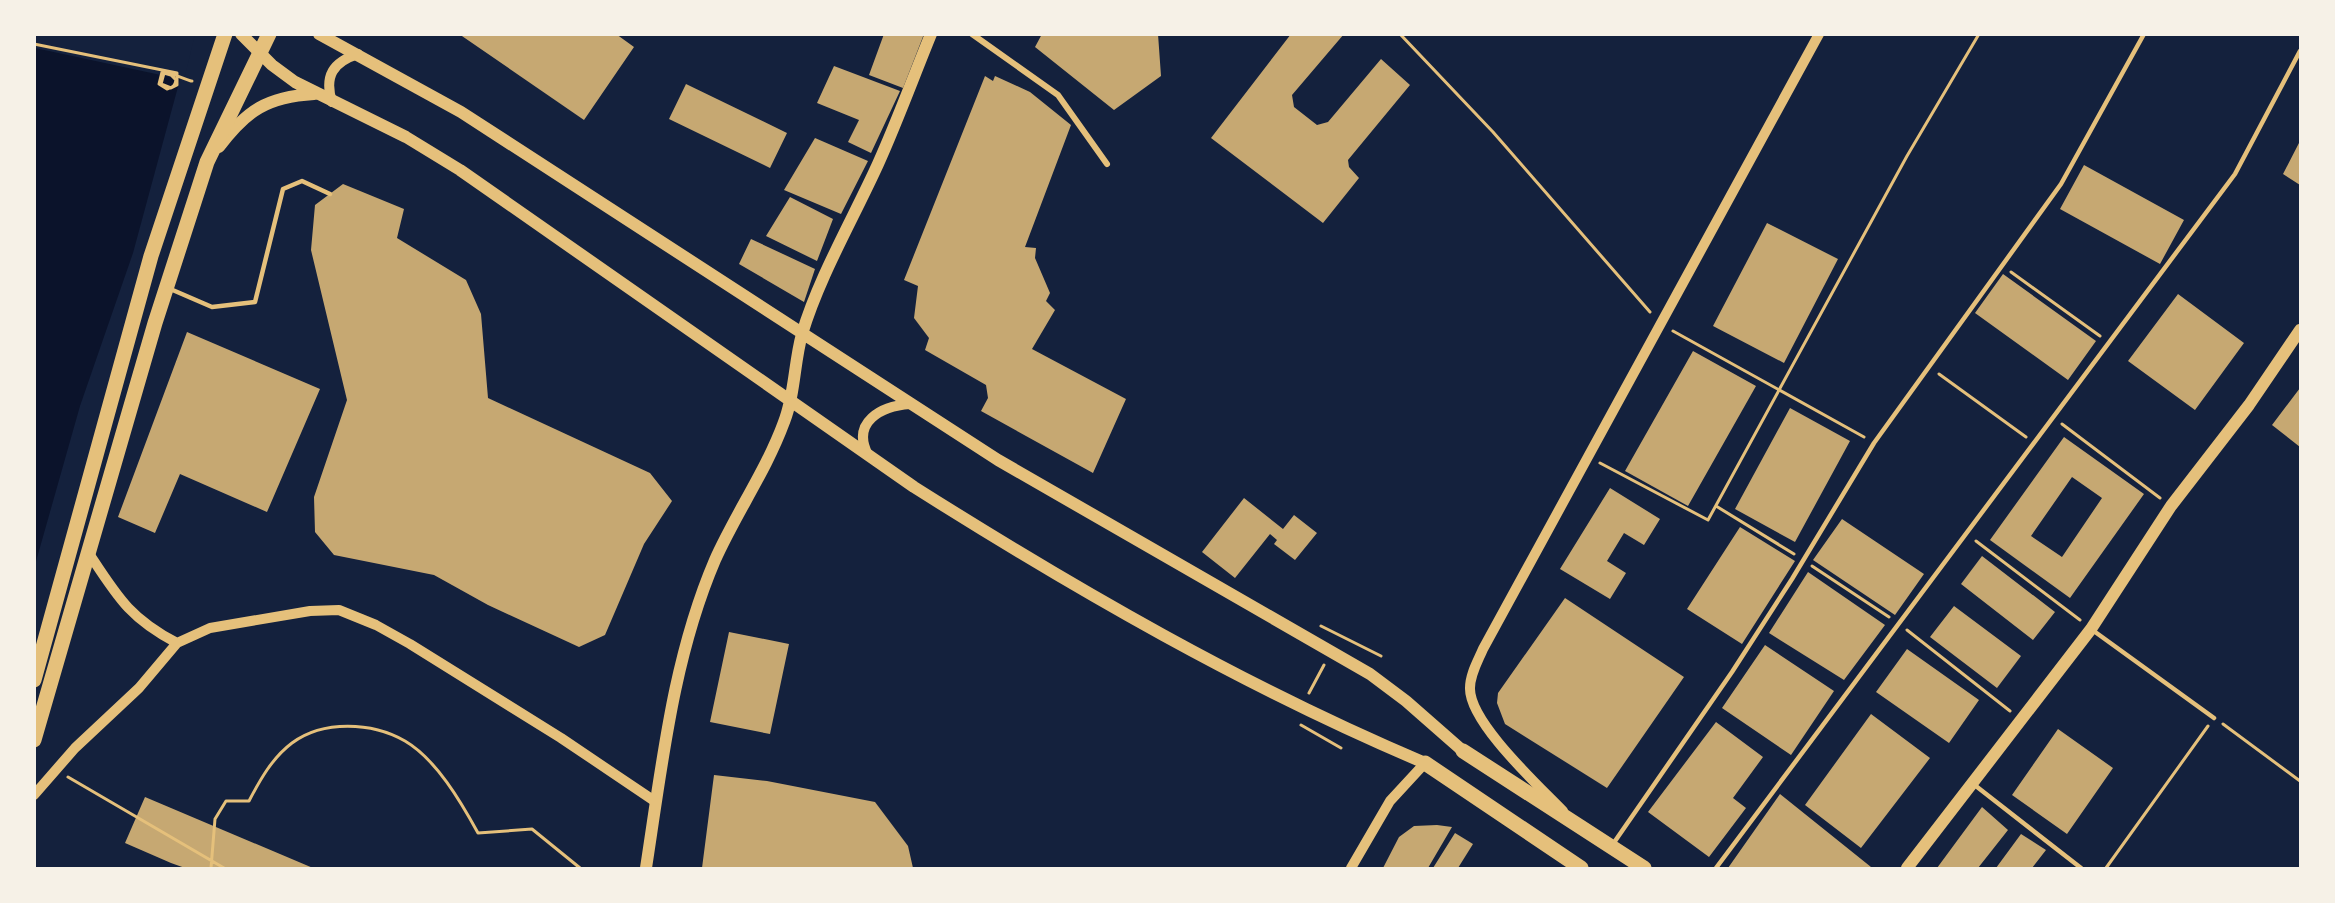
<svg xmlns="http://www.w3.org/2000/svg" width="2335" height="903" font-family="Arial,sans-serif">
	<rect width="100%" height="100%" fill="#14213d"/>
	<path fill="#0b132b" d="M35,35H192L133,253L80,406L35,565Z"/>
	<path fill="#14213d" d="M195,34L184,80L35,48V35Z"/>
	<path fill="#c6a872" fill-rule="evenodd" d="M459,34H616L634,47L584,120Z
		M884,34H924L903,88L869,75Z
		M1042,34H1158L1161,76L1114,110L1035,47Z
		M1291,34H1344L1292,95L1294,107L1317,125L1328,122L1381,59L1410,85L1348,160L1349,167L1359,178L1323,223L1211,138Z
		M834,66L900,91L871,153L848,142L859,120L817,103Z
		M985,76L993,81L995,76L1030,92L1071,125L1025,247L1036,248L1035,258L1050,293L1046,301L1055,310L1032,349L1126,399L1093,473L981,411L988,398L986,385L925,350L929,338L914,318L918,286L904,280Z
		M686,84L787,133L770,168L669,119Z
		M815,138L868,161L841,214L784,190Z
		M2300,141V185L2283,174Z
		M2084,165L2184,220L2160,264L2060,209Z
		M343,184L404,209L397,238L466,280L481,314L488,398L650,473L672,501L644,544L605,635L579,647L488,605L434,575L334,555L315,532L314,497L347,400L311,250L315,205Z
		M790,197L833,219L817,261L766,236Z
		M1767,223L1838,259L1784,363L1713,326Z
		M751,239L815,269L804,302L739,264Z
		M2003,274L2096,341L2068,380L1975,313Z
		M2178,294L2244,343L2195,410L2128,361Z
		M187,332L320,389L267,512L180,474L155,533L118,517Z
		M1693,351L1756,386L1688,506L1625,471Z
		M2300,388V447L2272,425Z
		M1790,408L1850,441L1795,542L1735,509Z
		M2064,437L2144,494L2070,598L1990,540ZM2072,477L2102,498L2062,557L2031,536Z
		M1610,488L1660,519L1644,545L1624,533L1607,561L1626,573L1610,599L1560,569Z
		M1244,498L1283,529L1294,515L1317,533L1295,560L1274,544L1277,540L1270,534L1235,578L1202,552Z
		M1842,519L1924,574L1895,615L1813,560Z
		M1740,527L1795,561L1742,644L1687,609Z
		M1982,556L2055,612L2033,640L1961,584Z
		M1808,572L1885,625L1844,680L1769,633Z
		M1565,598L1684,677L1607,788L1505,724L1497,703L1498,693Z
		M1954,606L2021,656L1997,688L1930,637Z
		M729,632L789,644L770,734L710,722Z
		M1765,645L1834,691L1791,755L1722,708Z
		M1907,649L1979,700L1949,743L1876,692Z
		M1871,714L1930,758L1861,848L1805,805Z
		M1716,722L1763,757L1733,798L1746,808L1709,857L1648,812Z
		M2058,729L2113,768L2067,834L2012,795Z
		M714,775L767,781L875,802L908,846L913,868H702Z
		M1780,794L1871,867L1728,868Z
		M145,797L313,868H185L171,863L125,843Z
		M1982,807L2008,830L1978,868H1937Z
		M1437,825L1452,827L1428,868H1383L1399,837L1414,826Z
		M1455,833L1473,844L1458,868H1433Z
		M2021,834L2046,850L2032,868H1996Z"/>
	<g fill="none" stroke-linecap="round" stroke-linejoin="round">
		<path stroke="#e5c07b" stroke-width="3" d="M1400,34L1493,132L1650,312
			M34,44L177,73V85L171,88L161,84L164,73L171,75L176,80C175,86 173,87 167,89L159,84L162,72C172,73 182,78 191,81H192
			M2011,272L2100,336
			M1673,331L1864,437
			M1939,374L2026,437
			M2062,424L2160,498
			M1600,463L1708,520L1907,156L1979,34
			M1716,506L1794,554
			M1976,541L2080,620
			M1812,566L1889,617
			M1321,626L1381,656
			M1907,630L2010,711
			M1309,693L1324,665
			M2223,724L2300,781
			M1301,725L1341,748
			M68,777L224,868
			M211,868L215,819L226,801H249C260,780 272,758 292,743C323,720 372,722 405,741C436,759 461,802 478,833L532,829L580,868
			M2106,868L2208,726"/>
		<path stroke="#e5c07b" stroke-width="4.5" d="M168,288L212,307L255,302L283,189L302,181L330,194
			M2091,629L2214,718
			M1972,783L2081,868
			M1613,844L1732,672L1792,579L1874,443L2061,184L2144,34
			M1716,868L2235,174L2300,51"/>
		<path stroke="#e5c07b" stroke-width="6" d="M972,34L1058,95L1107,164"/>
		<path stroke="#e5c07b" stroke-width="10" d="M332,102C324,76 333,62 358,54
			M868,455C851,422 881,406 910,404
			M88,552C117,596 129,618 177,643
			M34,795L75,748L139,688L177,643L210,628L310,611L339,610L376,625L410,644L561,738L656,802
			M1563,811C1539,786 1469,722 1470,688C1470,674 1478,661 1483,649L1819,34
			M1351,868L1390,801L1425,763"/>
		<path stroke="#e5c07b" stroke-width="12" d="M241,34L272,65L295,82L406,137L460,170L914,487C1077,590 1247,688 1425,763
			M319,34L461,112L998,460L1370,674L1406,701L1463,751
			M219,147C247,110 267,97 314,94
			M646,868C662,765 673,658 715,560C736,513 766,471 784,422C795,394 794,363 802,334C819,277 853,219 878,164C897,122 913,78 931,34
			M1907,868L2091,629L2171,506L2249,405L2300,330"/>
		<path stroke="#e5c07b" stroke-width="15" d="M34,680L151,256L225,34
			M34,740L155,323L198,190L207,162L269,34
			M1463,751L1644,868
			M1425,763L1581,868"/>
	</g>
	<rect width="2335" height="903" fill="none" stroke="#f6f1e7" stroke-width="72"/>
</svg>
